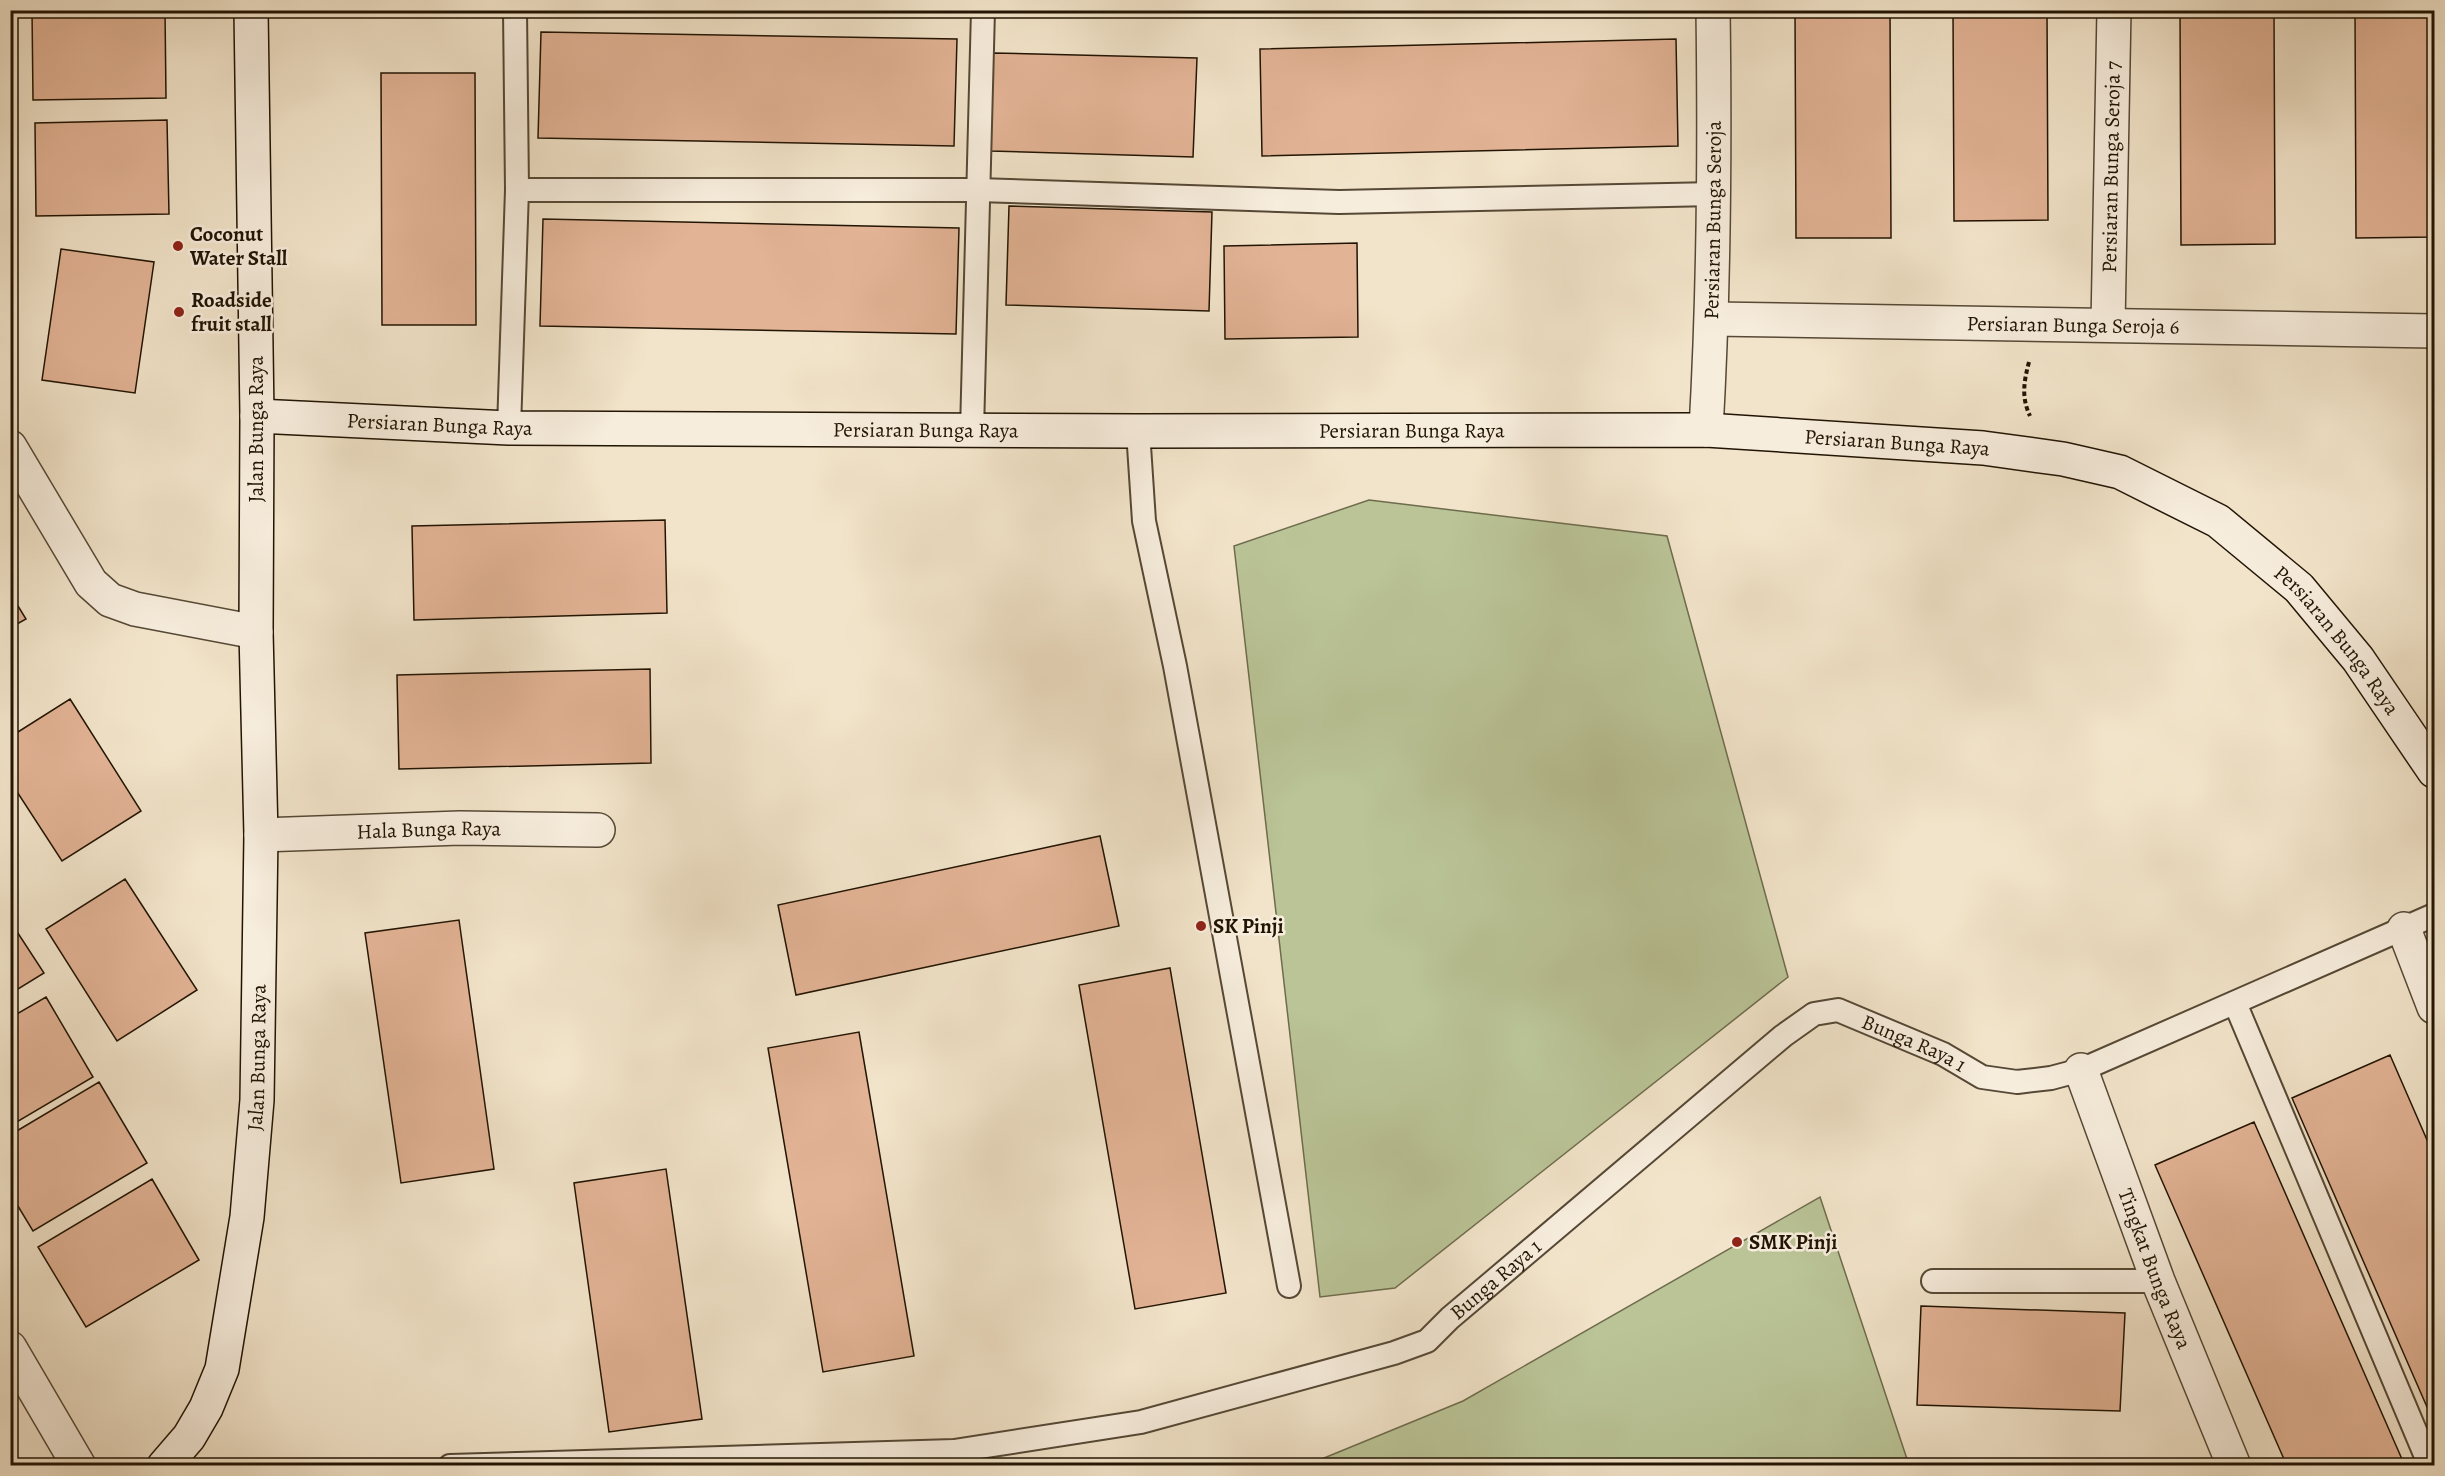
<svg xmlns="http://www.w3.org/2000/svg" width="2445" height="1476" font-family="Alegreya,serif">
	<rect width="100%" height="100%" fill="#f2e4ca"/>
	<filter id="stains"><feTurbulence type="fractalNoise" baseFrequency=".00333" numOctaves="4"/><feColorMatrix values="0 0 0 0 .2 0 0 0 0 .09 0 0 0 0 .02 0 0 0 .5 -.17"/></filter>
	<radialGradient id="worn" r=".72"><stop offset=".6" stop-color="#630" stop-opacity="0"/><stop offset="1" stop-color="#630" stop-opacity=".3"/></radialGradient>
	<path fill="#bac497" stroke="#6e6c4d" stroke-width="1.5" d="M1369,500L1667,536L1788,977L1395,1288L1320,1297L1234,546Z
		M1820,1197L1909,1465H1307L1463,1401Z"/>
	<path fill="#e2b395" stroke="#211403" stroke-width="1.5" d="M32,10H165L166,98L33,100Z
		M1795,10H1890L1891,238H1796Z
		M1953,10H2047L2048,220L1954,221Z
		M2180,10H2274L2275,244L2181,245Z
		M2355,10H2434V237L2356,238Z
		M541,32L957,39L954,146L538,138Z
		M1676,39L1678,146L1262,156L1260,49Z
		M993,53L1197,58L1193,157L990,151Z
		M381,73H475L476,325H382Z
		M167,120L169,214L36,216L35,123Z
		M1009,206L1212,212L1209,311L1006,305Z
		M543,219L959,228L956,334L540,326Z
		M1357,243L1358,337L1225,339L1224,246Z
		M61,249L154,262L135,393L42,380Z
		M665,520L667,613L414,620L412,526Z
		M10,593L26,619L10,628Z
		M650,669L651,763L399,769L397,675Z
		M70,699L141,811L62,861L10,781V737Z
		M1100,836L1119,926L796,995L778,905Z
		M125,879L197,990L117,1041L46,929Z
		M459,920L494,1169L401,1183L365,933Z
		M10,921L44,973L10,994Z
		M1170,968L1226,1293L1135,1309L1079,985Z
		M46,997L93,1077L10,1126V1018Z
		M859,1032L914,1356L823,1372L768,1048Z
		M2390,1055L2434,1156V1423L2292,1098Z
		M99,1082L147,1163L33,1231L10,1193V1135Z
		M2254,1122L2405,1466H2287L2155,1165Z
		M666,1169L702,1419L609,1432L574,1183Z
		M152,1179L199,1260L86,1327L38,1247Z
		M1921,1306L2125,1313L2120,1411L1917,1405Z"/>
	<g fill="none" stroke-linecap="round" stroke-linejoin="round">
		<g stroke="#554835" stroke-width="26">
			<g id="lane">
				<path d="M515,10L517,190"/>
				<path d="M509,428L517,190H977L1339,202L1715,194"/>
				<path d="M972,431L983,10"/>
				<path d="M1138,431L1144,521L1175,666L1289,1286"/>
				<path d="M2235,1003L2430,1466"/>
				<path d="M1933,1281H2158"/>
				<path id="s1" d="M450,1466L954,1451L1141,1422L1394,1353L1427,1341L1450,1318L1783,1036L1814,1014L1838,1010L1943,1054L1982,1077L2017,1082L2051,1078L2081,1070L2434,915"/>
			</g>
		</g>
		<g stroke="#554835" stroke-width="36">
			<g id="street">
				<path id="s2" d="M1713,319L2434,331"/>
				<path id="s3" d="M2108,325L2114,10"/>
				<path id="s4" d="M1706,430C1714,290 1715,151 1713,10"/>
				<path d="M10,447L91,583L110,600L135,609L256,632"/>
				<path id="s5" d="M261,835L460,828L598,830"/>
				<path d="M2404,929L2434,1007"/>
				<path id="s6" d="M2081,1070L2158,1281L2234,1466"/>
				<path d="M10,1348L79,1466"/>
			</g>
		</g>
		<g stroke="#211403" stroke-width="36">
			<g id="secondary">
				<path id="s7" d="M257,416L509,428L1138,431L1706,430L1983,448L2063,459L2120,472L2218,521L2299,588L2358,659L2434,771"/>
				<path id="s8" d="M164,1466L189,1437L206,1408L222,1369L247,1217L257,1100L261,835L256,632L257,416L251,10"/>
			</g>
		</g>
		<path stroke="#211403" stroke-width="4" stroke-dasharray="4.5 3" stroke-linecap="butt" d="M2029,362C2024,381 2021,397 2030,416"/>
		<use href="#lane" stroke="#f7eddd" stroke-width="22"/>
		<use href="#street" stroke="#f7eddd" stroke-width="33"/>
		<use href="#secondary" stroke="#f7eddd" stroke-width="33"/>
	</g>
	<g fill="#8f2418" stroke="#f7eddd" stroke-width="2">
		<circle cx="178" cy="246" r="6"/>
		<circle cx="179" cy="312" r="6"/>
		<circle cx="1201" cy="926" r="6"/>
		<circle cx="1737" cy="1242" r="6"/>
	</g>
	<g text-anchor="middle" stroke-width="5" stroke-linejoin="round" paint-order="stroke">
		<g font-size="21" fill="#211403" stroke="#f7eddd">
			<text dy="7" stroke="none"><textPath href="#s3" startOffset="158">Persiaran Bunga Seroja 7</textPath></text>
			<text dy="7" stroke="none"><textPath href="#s4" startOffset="210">Persiaran Bunga Seroja</textPath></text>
			<text dy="7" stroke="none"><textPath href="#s2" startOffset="360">Persiaran Bunga Seroja 6</textPath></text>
			<text dy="7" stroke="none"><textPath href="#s7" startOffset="183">Persiaran Bunga Raya</textPath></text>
			<text transform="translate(256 429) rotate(-90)" y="7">Jalan Bunga Raya</text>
			<text dy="7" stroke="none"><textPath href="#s7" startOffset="669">Persiaran Bunga Raya</textPath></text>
			<text dy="7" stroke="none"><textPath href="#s7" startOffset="1155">Persiaran Bunga Raya</textPath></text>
			<text dy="7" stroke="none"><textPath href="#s7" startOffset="1641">Persiaran Bunga Raya</textPath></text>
			<text dy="7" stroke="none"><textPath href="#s7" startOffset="2145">Persiaran Bunga Raya</textPath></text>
			<text dy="7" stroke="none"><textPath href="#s5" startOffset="168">Hala Bunga Raya</textPath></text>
			<text dy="7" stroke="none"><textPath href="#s1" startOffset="1605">Bunga Raya 1</textPath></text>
			<text dy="7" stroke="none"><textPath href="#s8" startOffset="428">Jalan Bunga Raya</textPath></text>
			<text dy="7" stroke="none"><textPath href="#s6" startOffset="212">Tingkat Bunga Raya</textPath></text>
			<text dy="7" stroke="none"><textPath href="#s1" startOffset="1083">Bunga Raya 1</textPath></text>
		</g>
		<g font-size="21" font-weight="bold" fill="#211403" stroke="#f7eddd" text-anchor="start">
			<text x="190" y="241">Coconut<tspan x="190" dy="24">Water Stall</tspan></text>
			<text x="191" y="307">Roadside<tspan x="191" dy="24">fruit stall</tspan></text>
			<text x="1213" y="933">SK Pinji</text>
			<text x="1749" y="1249">SMK Pinji</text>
		</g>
	</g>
	<rect width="2445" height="1476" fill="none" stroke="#f2e4ca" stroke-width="36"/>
	<rect x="12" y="12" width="2421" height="1452" fill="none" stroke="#211403" stroke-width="3"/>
	<rect x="18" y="18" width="2409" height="1440" fill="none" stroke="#211403" stroke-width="1.5"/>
	<rect width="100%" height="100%" filter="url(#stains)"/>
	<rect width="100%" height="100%" fill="url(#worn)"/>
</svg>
